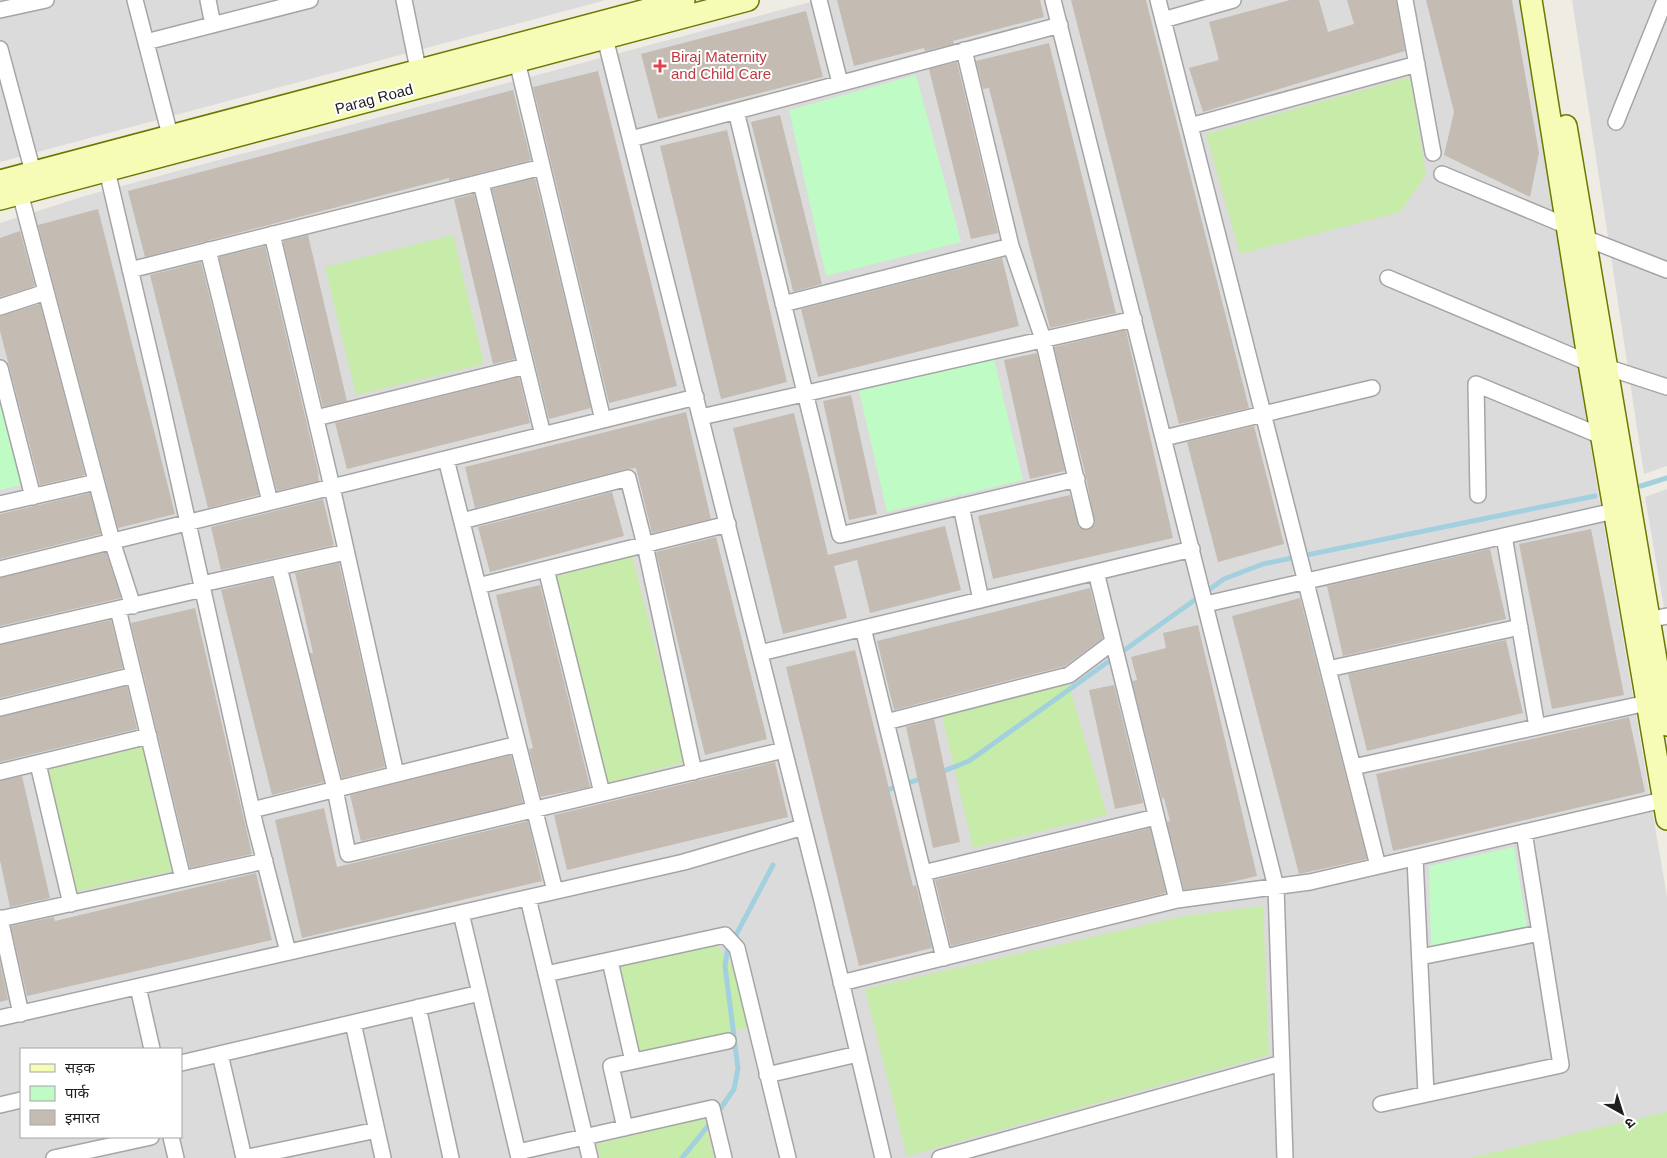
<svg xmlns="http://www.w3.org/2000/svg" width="1667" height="1158" font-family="Arial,'Noto Sans Devanagari',sans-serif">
	<rect width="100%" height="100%" fill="#efece4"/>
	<path fill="#dcdbdb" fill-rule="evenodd" d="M0,0H606L0,162Z
		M818,0H1519L1596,479L1667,897V1158H0V223L88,195ZM21,1049H181V1137H21Z
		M1572,0H1667V466L1644,474Z
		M1667,489V625L1645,497Z"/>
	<path fill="#c7eba8" d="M1410,77L1426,175L1400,212L1240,254L1206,134Z
		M453,235L484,364L356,395L325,267Z
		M632,556L685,762L607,783L554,577Z
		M1068,682L1107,815L973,848L942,716Z
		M145,745L172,871L69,893L42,768Z
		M1263,906L1269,1055L907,1156L865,989L1185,916Z
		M715,943L734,969L748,1027L636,1056L615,967Z
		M1667,1112V1158H1470Z
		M704,1118L714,1158H600L597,1144Z"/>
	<path fill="#bffbc5" d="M916,75L961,242L826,276L789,110Z
		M994,359L1023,480L887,512L859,391Z
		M0,404L21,485L0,490Z
		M1514,847L1527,927L1431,947L1429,866Z"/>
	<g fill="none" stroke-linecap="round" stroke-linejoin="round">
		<path stroke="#a2d0df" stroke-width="5" d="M1641,486L1667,478
			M939,773L969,761L1224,579L1263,564L1595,496
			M884,791L923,778
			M717,1114L734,1089L738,1068L725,966L727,952L773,865
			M682,1158L712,1121"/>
	</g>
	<path fill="#c4bbb3" d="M837,0H1040L1044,17L953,41L954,44L925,51L924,48L854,66Z
		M1071,0H1146L1249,408L1179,424Z
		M1290,0H1319L1328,32L1354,24L1347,0H1396L1405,51L1203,112L1189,68L1219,60L1209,22Z
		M1426,0H1512L1539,153L1530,197L1444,155L1454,112Z
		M806,11L823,77L658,119L641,54Z
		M1049,43L1116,313L1050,328L989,88L983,89L976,61Z
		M957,62L998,233L971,239L929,69Z
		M598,71L677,386L609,403L533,87Z
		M513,90L531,160L449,181V178L145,257L128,191Z
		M780,115L822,284L796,291H793L751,122Z
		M727,130L787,382L721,399L660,146Z
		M535,178L591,408L549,419L492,189Z
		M474,194L515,359L493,364L454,199Z
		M98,209L175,514L118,528L38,225Z
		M20,231L35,286L0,297V238Z
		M308,235L347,401L323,407L283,241Z
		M265,246L319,475H318L319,481L277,491L219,257Z
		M1002,258L1019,326L818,377L801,309Z
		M201,262L259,495L208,508L150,275Z
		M40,304L85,475L40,485L0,331V316Z
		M1126,330L1173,538L993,579L978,516L1070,495L1079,527L1088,530L1095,524L1086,477L1054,347Z
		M1037,353L1065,471L1030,479L1004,360Z
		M519,377L530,423L347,469L335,423Z
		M851,395L877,514L849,520L823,401Z
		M686,412L711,519L652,533L636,468L626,469L475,508L465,467Z
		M794,413L828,555L945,526L961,590L870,613L857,560L834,566L847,618L783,634L733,428Z
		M1254,426L1284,544L1218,562L1187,442Z
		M612,492L624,536L490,572L478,527Z
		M90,493L101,534L0,559V514Z
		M323,499L334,545L221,570L211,527Z
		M1591,529L1624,695L1552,709L1519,544Z
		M716,537L767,739L705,755L656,552Z
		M1490,549L1506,619L1343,656L1327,586Z
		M106,552L121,598L0,626V578Z
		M339,563L385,767L342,778L310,653H313L295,573Z
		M272,578L324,782L272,795L221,590Z
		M540,585L590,787L541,797L529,749L533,748L496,595Z
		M1090,588L1103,638L1065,666L894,710L877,641Z
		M1300,598L1367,859L1299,874L1232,616Z
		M195,608L252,854L190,868L131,623Z
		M111,620L123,668L0,698V645Z
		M1198,625L1257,876L1219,885L1184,890L1167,822L1170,821L1164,798L1162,799L1132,681L1137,680L1131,657L1166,648L1163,633Z
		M1506,640L1523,713L1367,751L1348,674Z
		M855,650L913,886L916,885L932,948L859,966L786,667Z
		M1114,685L1143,803L1115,809L1089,690Z
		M127,686L137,729L0,762V717Z
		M1629,717L1645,792L1393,851L1376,774Z
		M934,719L960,842L933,848L906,727Z
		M511,755L523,803L361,841L350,795Z
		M775,762L788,817L567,870L554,815Z
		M22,776L50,898L10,907L0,860V781Z
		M324,808L337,867L528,821L542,881L302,938L275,820Z
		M1150,828L1166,893L951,946L935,880Z
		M256,873L272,940L27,996L11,926L54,917L55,921Z
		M0,962L8,1000L0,1002Z"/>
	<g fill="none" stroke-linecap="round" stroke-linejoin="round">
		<g stroke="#a5a5a5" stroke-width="18">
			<path id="street" d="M135,0L170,135
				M208,0L213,25
				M404,0L418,69
				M819,0L840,83
				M1053,0L1276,887L1285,1158
				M1158,0L1378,866
				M1405,0L1433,153
				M0,10L46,0
				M1163,20L1233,0
				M603,30L822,901L883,1158
				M146,42L310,0
				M0,49L33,172
				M964,50L1011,246L1043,339L1086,521
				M517,61L603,420
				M736,111L840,535L1077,479
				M1616,122L1665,0
				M1190,126L1417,64
				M631,139L1060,25
				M105,162L158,388L255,824L288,952
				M1442,174L1567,226L1585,238L1667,270
				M481,183L543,435
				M20,193L112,541L133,606
				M272,234L332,487L396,774
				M208,250L270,502
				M130,270L542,167
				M1388,278L1589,363
				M783,304L1011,246
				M0,307L46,292
				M1606,367L1667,387
				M0,368L33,497
				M701,417L1134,319
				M316,418L526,366
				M1164,438L1372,388
				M446,459L555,891
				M1478,495L1476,384L1601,436
				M0,504L96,482
				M961,506L981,600
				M462,521L628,478L645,545L694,772
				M1504,536L1537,727
				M279,567L335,789L348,854L784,750
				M0,569L696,397
				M546,569L602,793
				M1096,572L1177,900
				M202,584L346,552
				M478,586L728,524
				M1206,604L1614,511
				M118,609L183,879
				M1641,621L1667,616
				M863,628L944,958
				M0,636L203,589
				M760,653L1192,549
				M1328,669L1520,627
				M0,708L134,675
				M886,722L1069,675L1113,642
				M38,764L71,904
				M1353,767L1647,703
				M0,772L149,736
				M252,810L518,744
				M1415,858L1426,1094
				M923,873L1156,817
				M528,898L590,1158
				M461,913L519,1158
				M0,918L21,1014
				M0,919L265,861
				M1420,957L1540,933
				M610,961L633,1061
				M546,974L725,935L737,948L788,1158
				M841,983L1177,900L1310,882L1667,799
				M138,987L152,1049
				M418,1007L451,1158
				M0,1018L684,862L803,827
				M353,1023L383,1158
				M220,1054L244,1158L377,1130
				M181,1063L480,993
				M767,1075L858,1054
				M1381,1104L1561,1065L1524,832
				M0,1105L21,1100
				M625,1128L611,1066L728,1041
				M171,1137L176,1158
				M518,1152L712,1108L724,1158
				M54,1158L151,1137
				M940,1158L1282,1063"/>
		</g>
		<g stroke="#697901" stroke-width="24">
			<path id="secondary" d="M1531,0L1586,345L1667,819
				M1566,126L1667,725
				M0,181L684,0
				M0,199L748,0"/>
		</g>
		<use href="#street" stroke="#fff" stroke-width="15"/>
		<use href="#secondary" stroke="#f6fcb5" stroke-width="21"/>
	</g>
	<path fill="#e0444e" stroke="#fff" stroke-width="2" d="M657.5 58.5h5v5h5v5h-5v5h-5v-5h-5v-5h5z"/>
	<g text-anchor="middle" stroke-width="4" stroke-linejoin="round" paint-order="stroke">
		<g font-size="15" fill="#be3a42" stroke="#fff" text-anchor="start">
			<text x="671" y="62">Biraj Maternity<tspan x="671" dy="17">and Child Care</tspan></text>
		</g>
		<g font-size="15" fill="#1e1e1e" stroke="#fff">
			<text transform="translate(374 99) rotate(-15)" y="5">Parag Road</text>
		</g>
	</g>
	<rect x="20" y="1048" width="162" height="90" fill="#ffffff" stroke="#a5a5a5"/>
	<rect x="30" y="1064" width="25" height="8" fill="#f6fcb5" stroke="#a5a5a5"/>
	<text x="65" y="1073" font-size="15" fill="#1e1e1e">सड़क</text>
	<rect x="30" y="1086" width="25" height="15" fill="#bffbc5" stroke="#a5a5a5"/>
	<text x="65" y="1098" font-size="15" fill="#1e1e1e">पार्क</text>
	<rect x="30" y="1110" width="25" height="15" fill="#c4bbb3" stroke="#a5a5a5"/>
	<text x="65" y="1123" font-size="15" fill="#1e1e1e">इमारत</text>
	<g transform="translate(1622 1113) rotate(141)" stroke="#ffffff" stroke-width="4" paint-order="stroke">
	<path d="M0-4L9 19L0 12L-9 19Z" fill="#1e1e1e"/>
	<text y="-8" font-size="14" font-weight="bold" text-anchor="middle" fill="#1e1e1e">उ</text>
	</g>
</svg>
